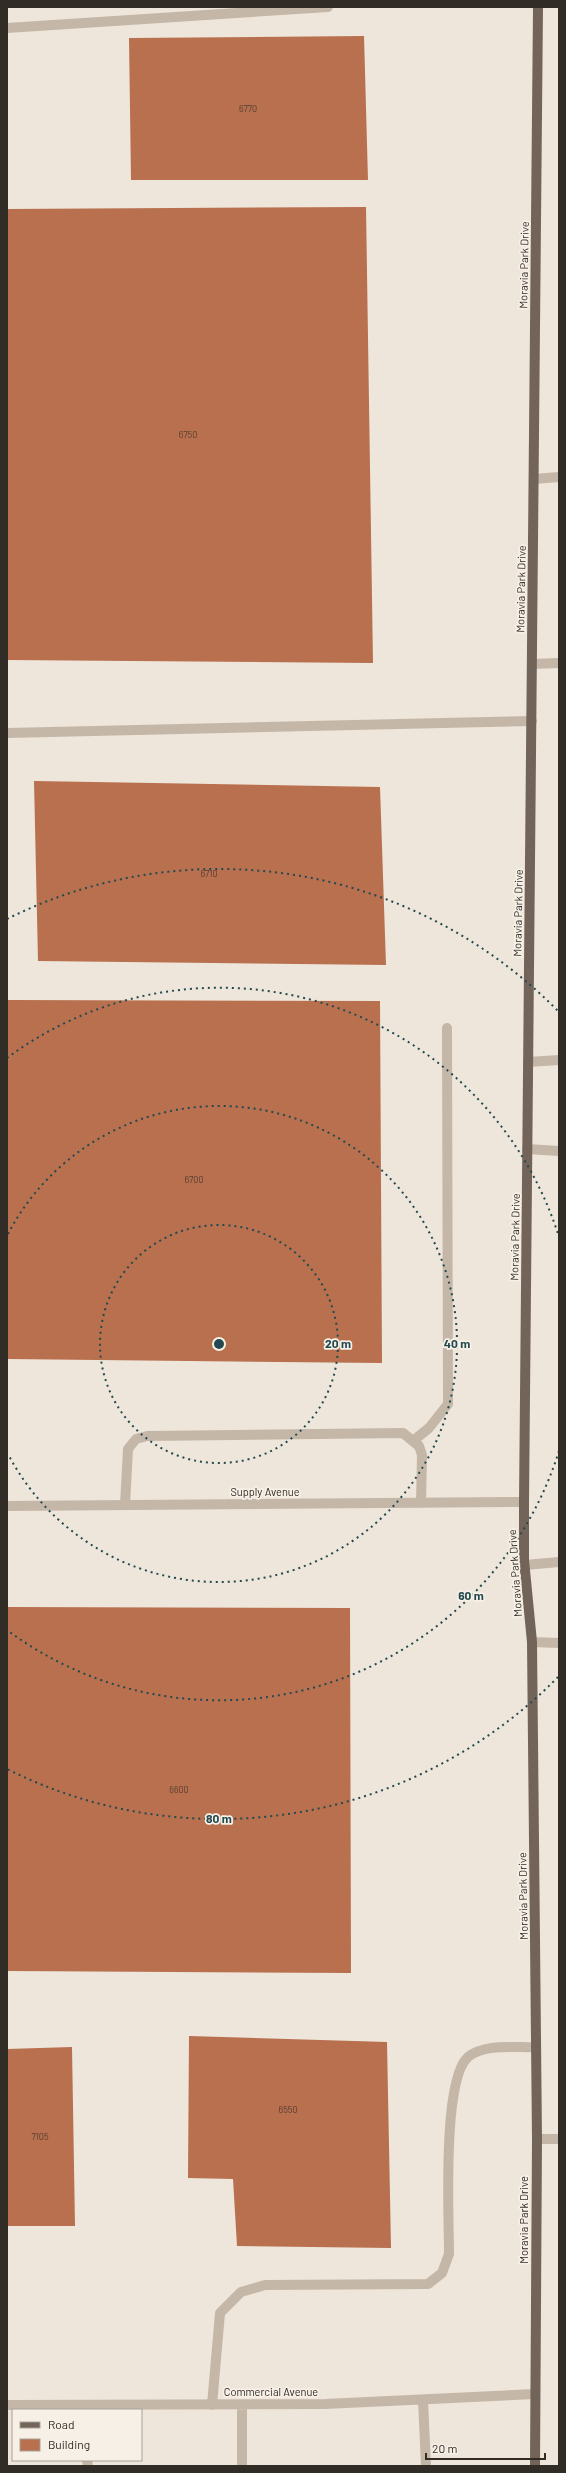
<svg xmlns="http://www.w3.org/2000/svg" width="566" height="2473" font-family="Barlow,sans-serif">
	<rect width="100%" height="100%" fill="#eee6da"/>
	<path fill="#b8704f" d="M364,36L368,180H131L129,38Z
		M366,207L373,663L7,660V209Z
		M34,781L380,787L386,965L38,961Z
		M7,1000L380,1001L382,1363L7,1359Z
		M7,1607L350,1608L351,1973L7,1971Z
		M189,2036L387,2042L391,2248L237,2246L233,2179L188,2178Z
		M72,2047L75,2226H7V2049Z"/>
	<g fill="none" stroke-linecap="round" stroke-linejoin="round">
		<path stroke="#c5b7a8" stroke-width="10" d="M7,28L328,7
			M534,479L559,477
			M532,664L559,663
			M7,733L532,721
			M528,1062L559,1060
			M527,1149L559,1151
			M413,1441L429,1428L448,1404L447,1028
			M125,1505L128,1449L136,1439L147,1436L403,1433L419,1446L422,1455L421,1503
			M7,1506L524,1502
			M525,1565L559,1562
			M532,1642L559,1643
			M537,2139H559
			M423,2400L426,2466
			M7,2405L325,2404L535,2394
			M212,2405L220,2313L241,2292L265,2285L428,2284L442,2273L449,2254C449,2217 442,2080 468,2057C485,2043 516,2048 536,2047
			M242,2405V2466
			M87,2460L88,2466"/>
		<path stroke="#73645a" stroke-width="10" d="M535,2466L537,2139L532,1642L524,1560V1502L538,7"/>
	</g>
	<g fill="none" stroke="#22494f" stroke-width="2" stroke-dasharray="2 4">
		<circle cx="219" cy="1344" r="119"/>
		<path d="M8 1234A238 238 0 1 1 8 1454"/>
		<path d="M559 1451A356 356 0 0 1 7 1630M7 1058A356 356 0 0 1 559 1237"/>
		<path d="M558 1677A475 475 0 0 1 7 1769M7 919A475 475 0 0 1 558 1011"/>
	</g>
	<g text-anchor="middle" stroke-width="3.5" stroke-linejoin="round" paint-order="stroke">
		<g font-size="9" fill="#543d31">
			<text x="248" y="112">6770</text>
			<text x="188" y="438">6750</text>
			<text x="209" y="877">6710</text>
			<text x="194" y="1183">6700</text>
			<text x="179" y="1793">6600</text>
			<text x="288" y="2113">6550</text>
			<text x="40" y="2140">7105</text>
		</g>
		<g font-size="11" fill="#322c27" stroke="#f7f0e6">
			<text transform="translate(524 265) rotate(-89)" y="4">Moravia Park Drive</text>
			<text transform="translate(521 589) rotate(-89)" y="4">Moravia Park Drive</text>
			<text transform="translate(518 913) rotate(-89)" y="4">Moravia Park Drive</text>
			<text transform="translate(515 1237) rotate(-89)" y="4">Moravia Park Drive</text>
			<text x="265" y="1496">Supply Avenue</text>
			<text transform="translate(515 1573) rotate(-94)" y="4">Moravia Park Drive</text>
			<text transform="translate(523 1896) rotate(-91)" y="4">Moravia Park Drive</text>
			<text transform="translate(524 2220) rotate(-90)" y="4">Moravia Park Drive</text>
			<text x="271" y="2396">Commercial Avenue</text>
		</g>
	</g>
	<circle cx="219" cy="1344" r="6" fill="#22494f" stroke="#f7f0e6" stroke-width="2"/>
	<g font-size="12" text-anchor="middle" font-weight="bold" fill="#22494f" stroke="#f7f0e6" stroke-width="3.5" stroke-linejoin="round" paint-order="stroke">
		<text x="338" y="1348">20 m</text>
		<text x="457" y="1348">40 m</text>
		<text x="471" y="1600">60 m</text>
		<text x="219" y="1823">80 m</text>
	</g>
	<rect width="566" height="2473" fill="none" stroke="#322c27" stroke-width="16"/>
	<rect x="12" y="2409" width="130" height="52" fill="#f7f0e6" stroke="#a8a29a"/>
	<rect x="20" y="2422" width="20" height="6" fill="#73645a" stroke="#a8a29a"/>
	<text x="48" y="2429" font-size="12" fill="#322c27">Road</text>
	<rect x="20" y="2439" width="20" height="12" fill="#b8704f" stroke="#a8a29a"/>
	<text x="48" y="2449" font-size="12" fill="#322c27">Building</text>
	<path d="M426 2453v6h119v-6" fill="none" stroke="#322c27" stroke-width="2"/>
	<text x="432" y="2453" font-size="12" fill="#322c27" stroke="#f7f0e6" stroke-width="3" paint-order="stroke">20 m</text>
</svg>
